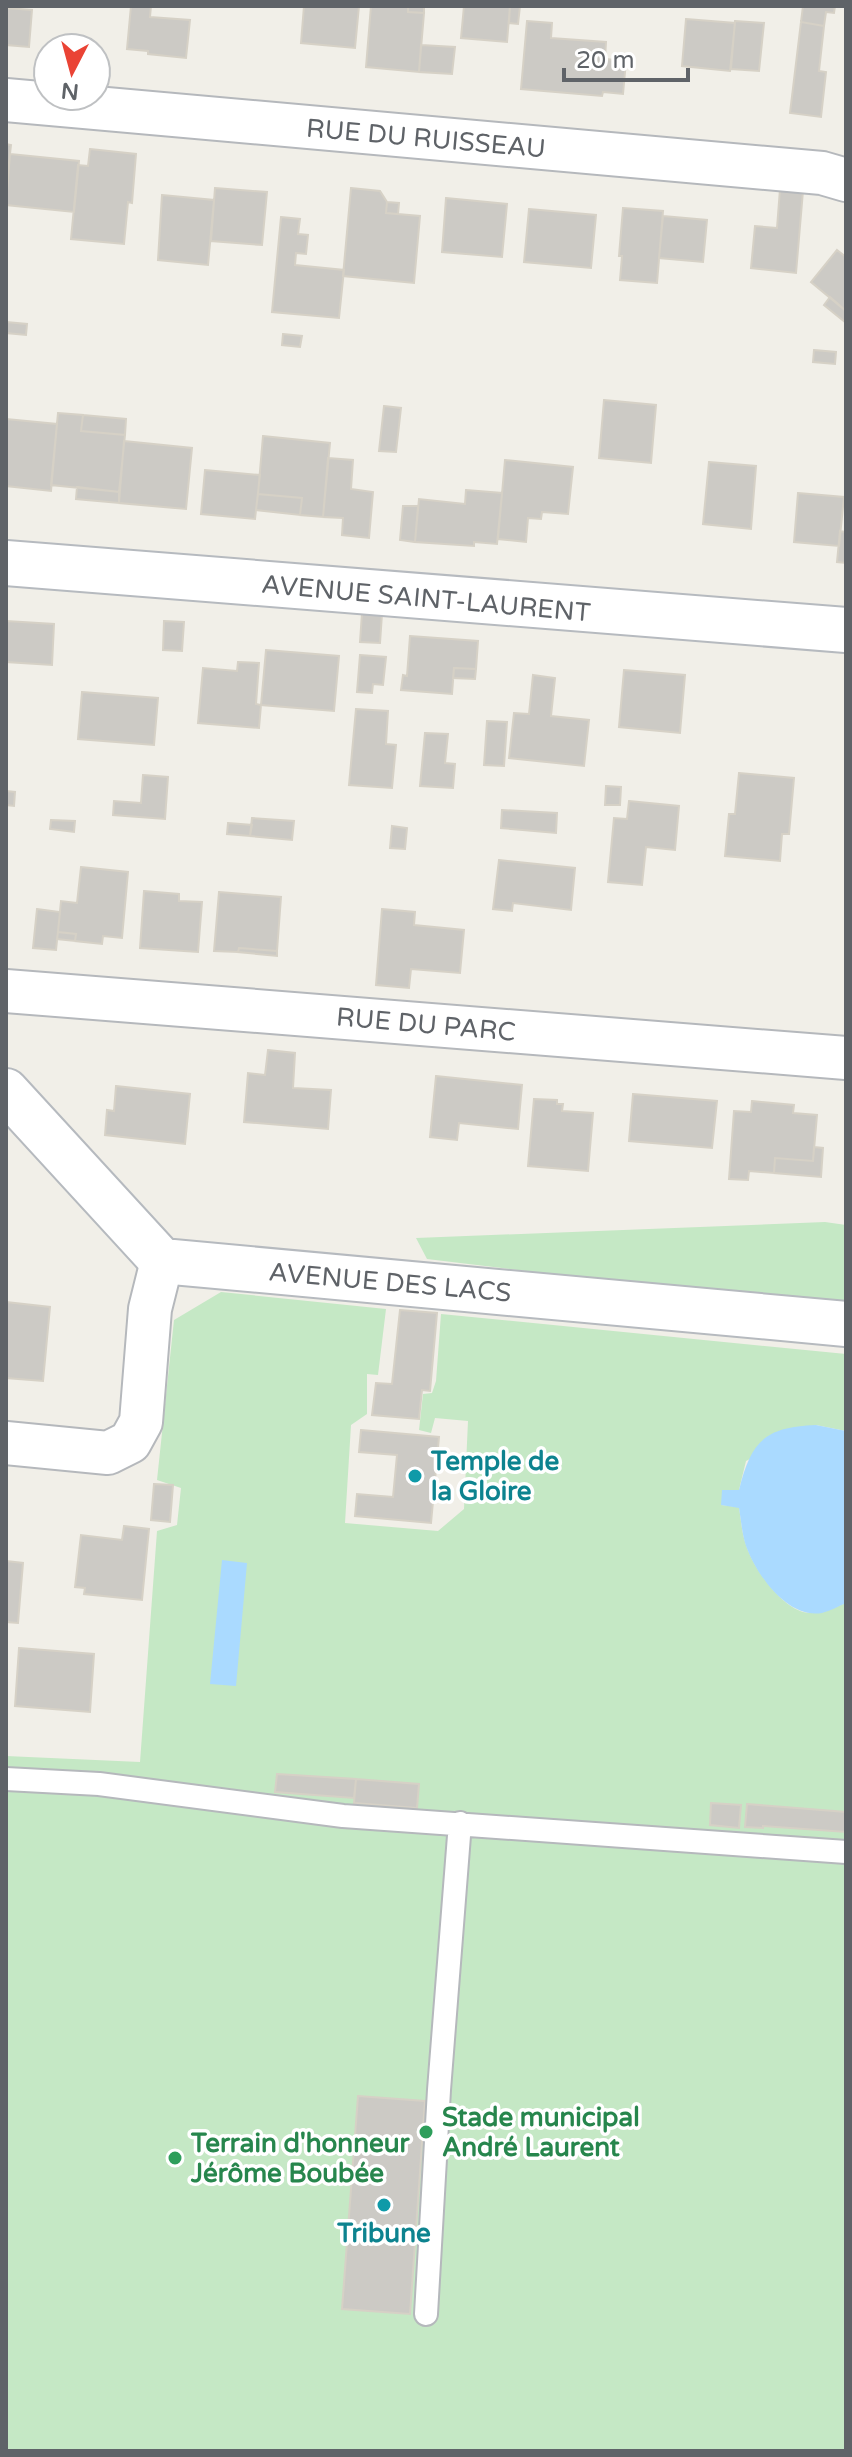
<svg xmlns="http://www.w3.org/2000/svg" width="852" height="2457" font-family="'Varela Round',sans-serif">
	<rect width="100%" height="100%" fill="#f1efe8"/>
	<path fill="#c5e8c5" d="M825,1222L846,1225V1310L427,1259L416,1238Z
		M221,1292L386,1309L378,1375L367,1374V1414L351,1425L345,1523L438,1531L464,1509L468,1421L435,1418L431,1433L419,1430L423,1394L432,1393L436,1381L441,1314L846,1354V1431L816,1425L746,1461L739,1490L721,1505L739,1507C741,1520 742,1534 746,1545C753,1567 779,1605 803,1612C818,1616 833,1608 846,1603V2451H6V1756L140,1762L157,1531L177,1525L181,1488L157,1480L174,1320Z"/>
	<path fill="#aadaff" d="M816,1425L846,1431V1603C839,1606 830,1611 822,1613C787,1619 756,1574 746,1546C742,1534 741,1520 739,1508L721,1505L722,1490H739C751,1441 765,1427 816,1425Z
		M222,1560L247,1563L236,1686L210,1684Z"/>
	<path fill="#cccac5" stroke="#d6d1c6" stroke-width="2" d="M131,6H151L150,17L190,20L186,58L148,54V51L127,49Z
		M304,6H359L355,48L301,43Z
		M371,6H408V12L424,13L419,72L366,67Z
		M408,6H424V13L408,12Z
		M464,6H510L507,42L461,38Z
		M510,6H520L518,24L509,23Z
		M803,6H835L834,13L826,12L824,26L801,22Z
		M6,8L32,10L29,47L6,45Z
		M686,19L735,23L730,71L682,66Z
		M527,21L552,23L551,38L606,42L605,59L626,61L623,94L603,92L602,96L521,89Z
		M735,21L764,23L759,71L731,69Z
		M801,22L824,26L819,71L826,72L821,117L790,113Z
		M421,45L455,47L452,74L419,72Z
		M6,144L11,145L7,180H6Z
		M90,149L136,154L132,203L128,202L124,244L71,239L78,165L88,166Z
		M10,154L79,161L74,212L6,205Z
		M215,188L267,192L262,245L211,241Z
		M351,188L380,191L387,202L386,213L420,216L414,283L343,276Z
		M780,189L803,191L796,273L751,268L755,226L777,228Z
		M162,195L214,200L208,265L158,260Z
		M446,198L507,204L502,257L442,252Z
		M387,202L399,203L398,214L386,213Z
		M623,208L663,211L657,283L620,280L622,256H619Z
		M529,209L596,215L591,268L524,262Z
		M663,216L707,220L703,262L659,258Z
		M281,217L300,219L298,234L308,235L306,254L296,253L295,265L344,270L339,318L272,312Z
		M837,250L846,257V311L811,282Z
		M830,297L846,311V323L824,305Z
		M6,322L27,324L26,335L6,333Z
		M283,334L302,336L300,347L282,345Z
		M814,350L836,352L835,364L813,362Z
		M604,400L656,405L651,463L599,458Z
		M384,406L401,408L396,452L379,451Z
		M58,413L83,415L81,431L125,435L119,492L51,485Z
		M83,415L126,419L125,435L81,431Z
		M6,419L57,424L51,491L6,486Z
		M263,436L330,443L323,517L300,515L302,498L258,494Z
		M124,441L192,448L186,509L119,503Z
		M328,458L353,460L351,489L373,492L369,538L342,535L343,518L323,517Z
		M505,460L573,467L568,514L542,512L541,519L528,518L526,542L498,539Z
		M709,462L756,466L751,529L703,524Z
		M205,470L260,475L255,519L201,514Z
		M77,487L119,492V503L76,499Z
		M466,490L502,493L497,544L474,542V546L415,542L419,499L465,504Z
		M798,493L844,497L839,546L794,542Z
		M258,494L302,498L300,515L256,510Z
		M403,506H418L415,542L400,540Z
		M840,531L846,532V563L837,562Z
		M362,613L382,614L380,643L360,642Z
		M6,621L54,624L52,665L6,662Z
		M164,621L184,622L182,651L163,650Z
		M410,636L478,641L476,669L454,668L452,694L401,690L403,675L407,676Z
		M266,650L339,656L334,711L261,705Z
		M360,655L386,657L383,685L373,684L372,693L357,692Z
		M238,662L259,663L256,704L261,705L259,728L198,723L203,668L237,671Z
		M454,668L476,669L475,679L453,678Z
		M624,670L685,675L680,733L619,727Z
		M533,675L555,678L551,716L589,720L584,766L509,758L514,713L529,714Z
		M82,692L158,698L154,745L78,739Z
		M356,709L388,711L386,744L396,745L392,788L349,785Z
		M487,721L507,722L504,766L484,765Z
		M425,733L448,734L445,763L455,764L453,788L420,786Z
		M739,773L794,778L789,834H782L780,861L725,856L729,814H735Z
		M143,775L168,777L165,819L113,815L114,801L141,803Z
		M606,786L621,787L620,805H605Z
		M6,791L15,792L14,806L6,805Z
		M629,801L679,806L675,850L646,847L642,885L608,882L614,818L627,819Z
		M502,810L557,813L556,833L501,828Z
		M252,818L294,821L292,840L250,836Z
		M51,820L75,821L74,832L50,829Z
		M228,823L252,825L250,836L227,834Z
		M392,826L407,828L405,849L390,848Z
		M499,860L575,868L571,910L513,903L512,911L493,909Z
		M81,867L128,872L122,938L103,936L102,944L75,941L76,934L58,932L61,901L77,903Z
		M144,891L179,894V901L202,902L198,952L140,948Z
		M219,892L281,897L277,951L239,948L238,952L214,951Z
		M37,909L60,912L56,950L33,948Z
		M382,909L415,912L414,925L464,930L460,973L411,969L409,988L376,985Z
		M58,932L76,934L75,941L57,939Z
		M239,948L277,951V956L238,952Z
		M268,1050L295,1053L293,1088L331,1090L328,1129L244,1122L248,1073L265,1075Z
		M436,1076L522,1085L518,1129L459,1123L457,1140L430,1137Z
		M116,1086L190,1094L185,1144L105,1135L107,1110L114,1111Z
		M633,1094L717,1101L712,1148L629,1141Z
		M534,1099L557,1100V1104H563L562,1111L593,1113L588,1171L528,1166Z
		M752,1101L794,1105L793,1113L817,1115L813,1161L775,1158L774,1173L749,1171L748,1180L729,1179L734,1111L751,1112Z
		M814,1147L823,1148L821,1177L774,1173L775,1158L813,1161Z
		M6,1302L50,1307L43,1381L6,1378Z
		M400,1310L437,1313L430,1391L422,1390L419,1419L372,1415L376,1383L392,1384Z
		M361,1430L439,1437L431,1523L355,1516L357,1494L393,1497L397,1455L359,1452Z
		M154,1484L173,1485L170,1522L151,1520Z
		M124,1526L149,1529L142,1600L84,1594L85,1588L75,1587L81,1535L122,1540Z
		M6,1561L23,1563L18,1623L6,1622Z
		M19,1648L94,1654L90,1712L15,1706Z
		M277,1774L356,1779L354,1798L275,1792Z
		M356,1779L419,1784L417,1808L354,1803Z
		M711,1803L741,1805L739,1828L710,1825Z
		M747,1804L846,1812V1832L763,1826V1828L745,1827Z
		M358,2096L425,2101L410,2314L342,2309Z"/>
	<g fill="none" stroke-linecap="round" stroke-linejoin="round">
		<g stroke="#b5b8bc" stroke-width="26">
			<path id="lane" d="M6,1779L99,1784L343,1816L846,1852
				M426,2314L439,2090L460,1823"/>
		</g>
		<g stroke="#b5b8bc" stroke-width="46">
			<path id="street" d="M6,100L822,173L846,180
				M6,991L846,1058
				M6,1443L108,1453L130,1442L141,1422L150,1309L162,1261"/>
		</g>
		<g stroke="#b6babf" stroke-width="48">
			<path id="secondary" d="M6,563L846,630
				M6,1091L162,1261L846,1324"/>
		</g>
		<use href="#lane" stroke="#fff" stroke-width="22"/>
		<use href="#street" stroke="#fff" stroke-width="42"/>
		<use href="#secondary" stroke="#fff" stroke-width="44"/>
	</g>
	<g fill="#0f9aa8" stroke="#fff" stroke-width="3">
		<circle cx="415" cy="1476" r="8"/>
		<circle cx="384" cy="2205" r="8"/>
	</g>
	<g fill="#2e9e5b" stroke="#fff" stroke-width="3">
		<circle cx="426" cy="2132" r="8"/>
		<circle cx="175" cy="2158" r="8"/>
	</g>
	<g text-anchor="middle" stroke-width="7" stroke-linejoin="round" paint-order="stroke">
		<g font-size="26" fill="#5f6368" stroke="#fff">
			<text transform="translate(426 138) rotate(5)" y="9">RUE DU RUISSEAU</text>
			<text transform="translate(426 598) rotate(5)" y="9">AVENUE SAINT-LAURENT</text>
			<text transform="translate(426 1024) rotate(5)" y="9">RUE DU PARC</text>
			<text transform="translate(390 1282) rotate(5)" y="9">AVENUE DES LACS</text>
		</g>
		<g font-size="26" font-weight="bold" fill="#0d838f" stroke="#fff" text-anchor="start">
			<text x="431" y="1470">Temple de<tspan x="431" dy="30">la Gloire</tspan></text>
			<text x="384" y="2242" text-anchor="middle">Tribune</text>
		</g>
		<g font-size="26" font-weight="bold" fill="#27864d" stroke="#fff" text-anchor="start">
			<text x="442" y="2126">Stade municipal<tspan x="442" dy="30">André Laurent</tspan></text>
			<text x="191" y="2152">Terrain d'honneur<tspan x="191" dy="30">Jérôme Boubée</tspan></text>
		</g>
	</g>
	<rect width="852" height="2457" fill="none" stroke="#5f6368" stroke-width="16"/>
	<g transform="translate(72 72) rotate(186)"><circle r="38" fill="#ffffff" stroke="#bfc1c3" stroke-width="2"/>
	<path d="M0-6L14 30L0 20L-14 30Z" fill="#ea4335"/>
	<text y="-12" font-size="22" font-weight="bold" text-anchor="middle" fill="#5f6368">N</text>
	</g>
	<path d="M564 68v12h124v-12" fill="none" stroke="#5f6368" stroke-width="4"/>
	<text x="576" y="68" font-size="24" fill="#5f6368" stroke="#ffffff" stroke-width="6" paint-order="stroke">20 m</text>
</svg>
